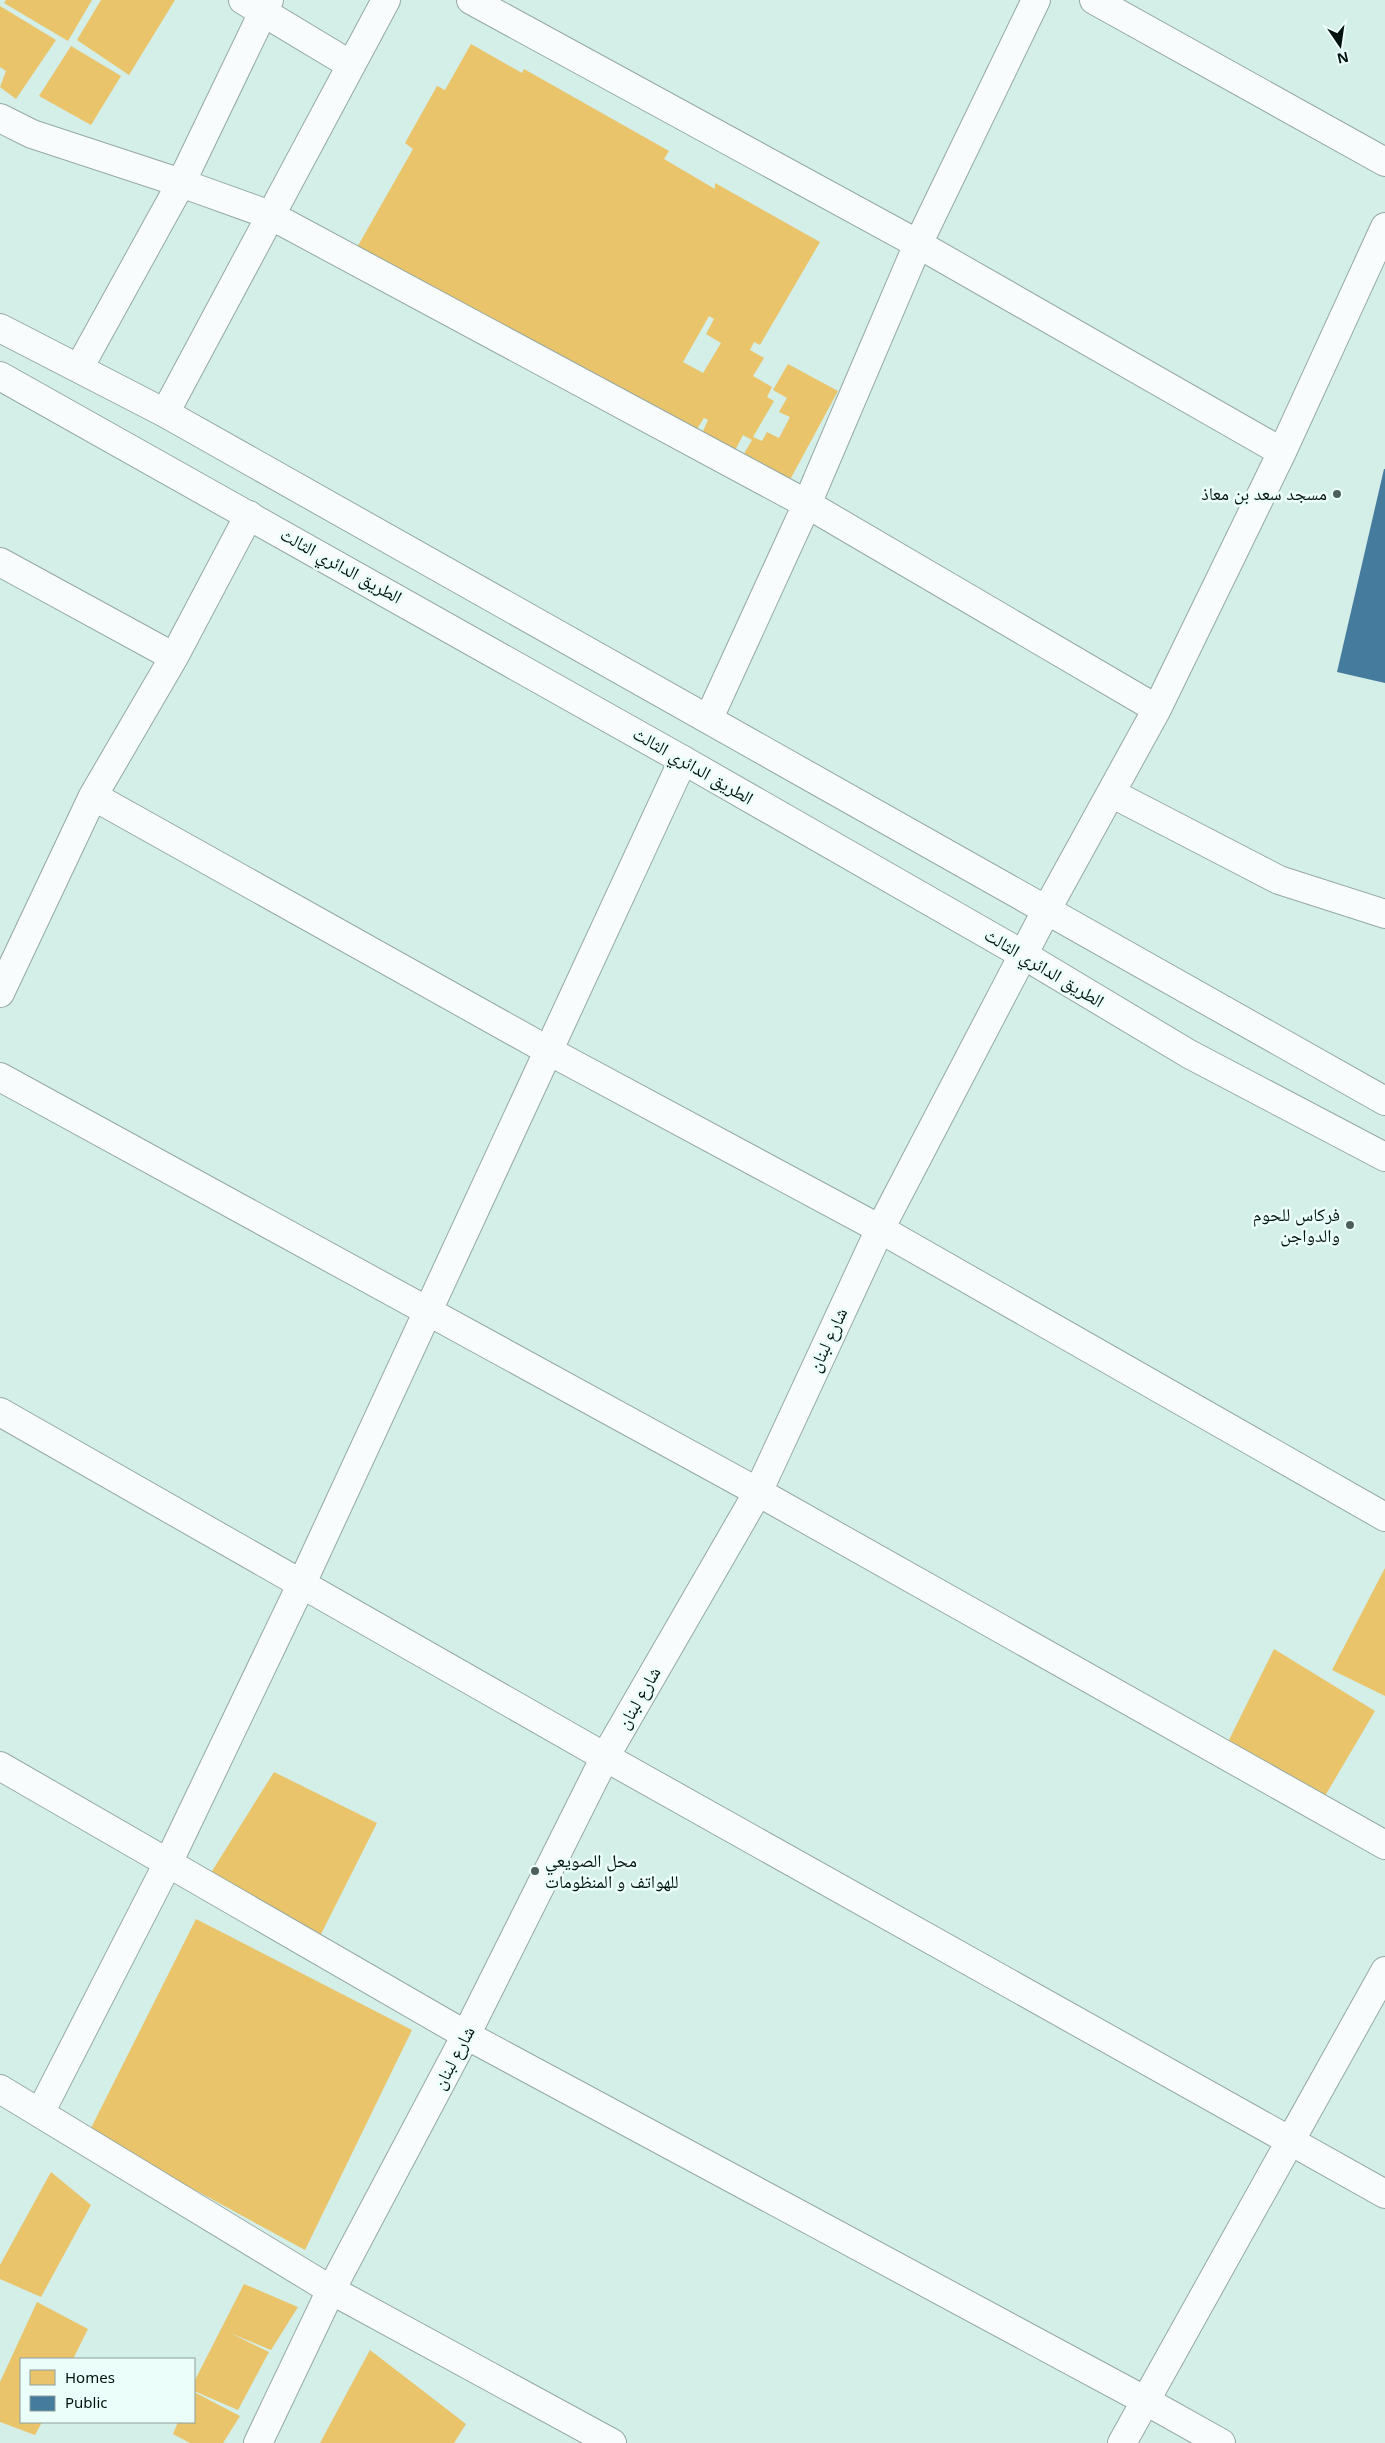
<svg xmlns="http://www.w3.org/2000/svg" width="1385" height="2443" font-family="'Noto Sans','Noto Naskh Arabic',sans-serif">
	<rect width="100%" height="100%" fill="#d4eee8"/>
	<path fill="#e9c46a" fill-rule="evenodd" d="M6,0H92L68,41L4,3Z
		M101,0H175L129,75L77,40Z
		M0,6L56,40L16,99L0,87L6,71L0,67Z
		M471,44L522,73L524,69L669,151L664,159L715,189V183L820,242L760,345L754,342L750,350L764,358L753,376L772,387L767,397L774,401L753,437L762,441L767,432L779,438L790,417L779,412L787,398L773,390L788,364L838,391L785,489L738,464L752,440L743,435L731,458L699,440L708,420L704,418L692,437L355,251L413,149L405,143L437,86L445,90ZM709,316L714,319L706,334L721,343L703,373L683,362Z
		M71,46L121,76L91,125L39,96Z
		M1385,1568V1696L1332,1670Z
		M1274,1649L1375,1711L1325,1796L1226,1746Z
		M274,1772L377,1823L314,1948L204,1884Z
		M196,1919L412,2030L305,2250L89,2132Z
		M51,2172L91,2205L41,2297L0,2279V2265Z
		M244,2284L298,2307L271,2350L230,2333L269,2352L238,2410L194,2391V2382Z
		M37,2302L88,2329L73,2359H21V2422H42L35,2435L0,2422V2382Z
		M370,2350L466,2424L454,2443H320Z
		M194,2392L240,2416L223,2443H190L173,2434L178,2422H194Z"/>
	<path fill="#457b9d" d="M1384,469H1385V683L1337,672Z"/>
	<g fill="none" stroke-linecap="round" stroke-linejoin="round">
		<g stroke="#95a9a4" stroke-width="30">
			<path id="minor" d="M243,0L351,65
				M471,0L918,244L1282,452
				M1094,0L1385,162
				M0,118L32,134L181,183L270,215L807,504L1157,709
				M79,368L181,183L269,0
				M165,413L386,0
				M0,562L174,657L93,796L0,993
				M174,657L249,515
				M709,718L807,504L918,244L1036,0
				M1111,793L1279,880L1385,914
				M93,796L549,1051L880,1229L1385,1517
				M1047,909L1157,709L1282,452L1385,227
				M0,1077L758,1492L1385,1845
				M0,1412L605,1757L1385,2194
				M0,1766L466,2035L1146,2401L1221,2443
				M0,2089L331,2290L612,2443
				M40,2113L168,1863L302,1583L683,760
				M1122,2443L1385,1971"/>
		</g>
		<g stroke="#95a9a4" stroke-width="30">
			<path id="tertiary" d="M258,2443L331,2290L466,2035L605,1757L758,1492L880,1229L1047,909"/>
		</g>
		<g stroke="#95a9a4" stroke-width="30">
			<path id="trunk" d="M0,328L165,413L1385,1101
				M0,376L683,760L1022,954L1189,1054L1385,1157"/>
		</g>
		<use href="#minor" stroke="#f9fcfc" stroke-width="28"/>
		<use href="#tertiary" stroke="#f9fcfc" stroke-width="28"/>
		<use href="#trunk" stroke="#f9fcfc" stroke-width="28"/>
	</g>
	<g fill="#4c5f5b" stroke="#ecfefa" stroke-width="2">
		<circle cx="1337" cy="494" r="5"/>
		<circle cx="1350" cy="1225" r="5"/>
		<circle cx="535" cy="1871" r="5"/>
	</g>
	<g text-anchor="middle" stroke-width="5" stroke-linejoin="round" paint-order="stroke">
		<g font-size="18" fill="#02120f" stroke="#ecfefa" text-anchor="end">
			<text x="1327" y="500">مسجد سعد بن معاذ</text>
			<text x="1340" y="1221">فركاس للحوم<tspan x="1340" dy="21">والدواجن</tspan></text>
			<text x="545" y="1867" text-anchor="start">محل الصويعي<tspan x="545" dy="21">للهواتف و المنظومات</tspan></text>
		</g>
		<g font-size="18" fill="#02120f" stroke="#ecfefa">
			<text transform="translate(341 566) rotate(29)" y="6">الطريق الدائري الثالث</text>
			<text transform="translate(693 766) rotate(30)" y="6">الطريق الدائري الثالث</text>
			<text transform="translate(1044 968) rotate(31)" y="6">الطريق الدائري الثالث</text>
			<text transform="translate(828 1340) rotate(-65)" y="6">شارع لبنان</text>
			<text transform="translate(639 1698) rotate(-60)" y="6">شارع لبنان</text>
			<text transform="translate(454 2058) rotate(-62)" y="6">شارع لبنان</text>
		</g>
	</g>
	<rect x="20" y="2358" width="175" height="65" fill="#ecfefa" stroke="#8ea09c"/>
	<rect x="30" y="2370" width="25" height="15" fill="#e9c46a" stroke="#8ea09c"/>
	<text x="65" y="2383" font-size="15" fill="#02120f">Homes</text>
	<rect x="30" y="2396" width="25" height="15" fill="#457b9d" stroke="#8ea09c"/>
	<text x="65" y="2408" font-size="15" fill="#02120f">Public</text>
	<g transform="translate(1340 45) rotate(167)" stroke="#ecfefa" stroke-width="4" paint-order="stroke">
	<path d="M0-4L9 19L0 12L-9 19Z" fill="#02120f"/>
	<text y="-8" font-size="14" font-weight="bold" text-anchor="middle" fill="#02120f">N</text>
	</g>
</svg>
